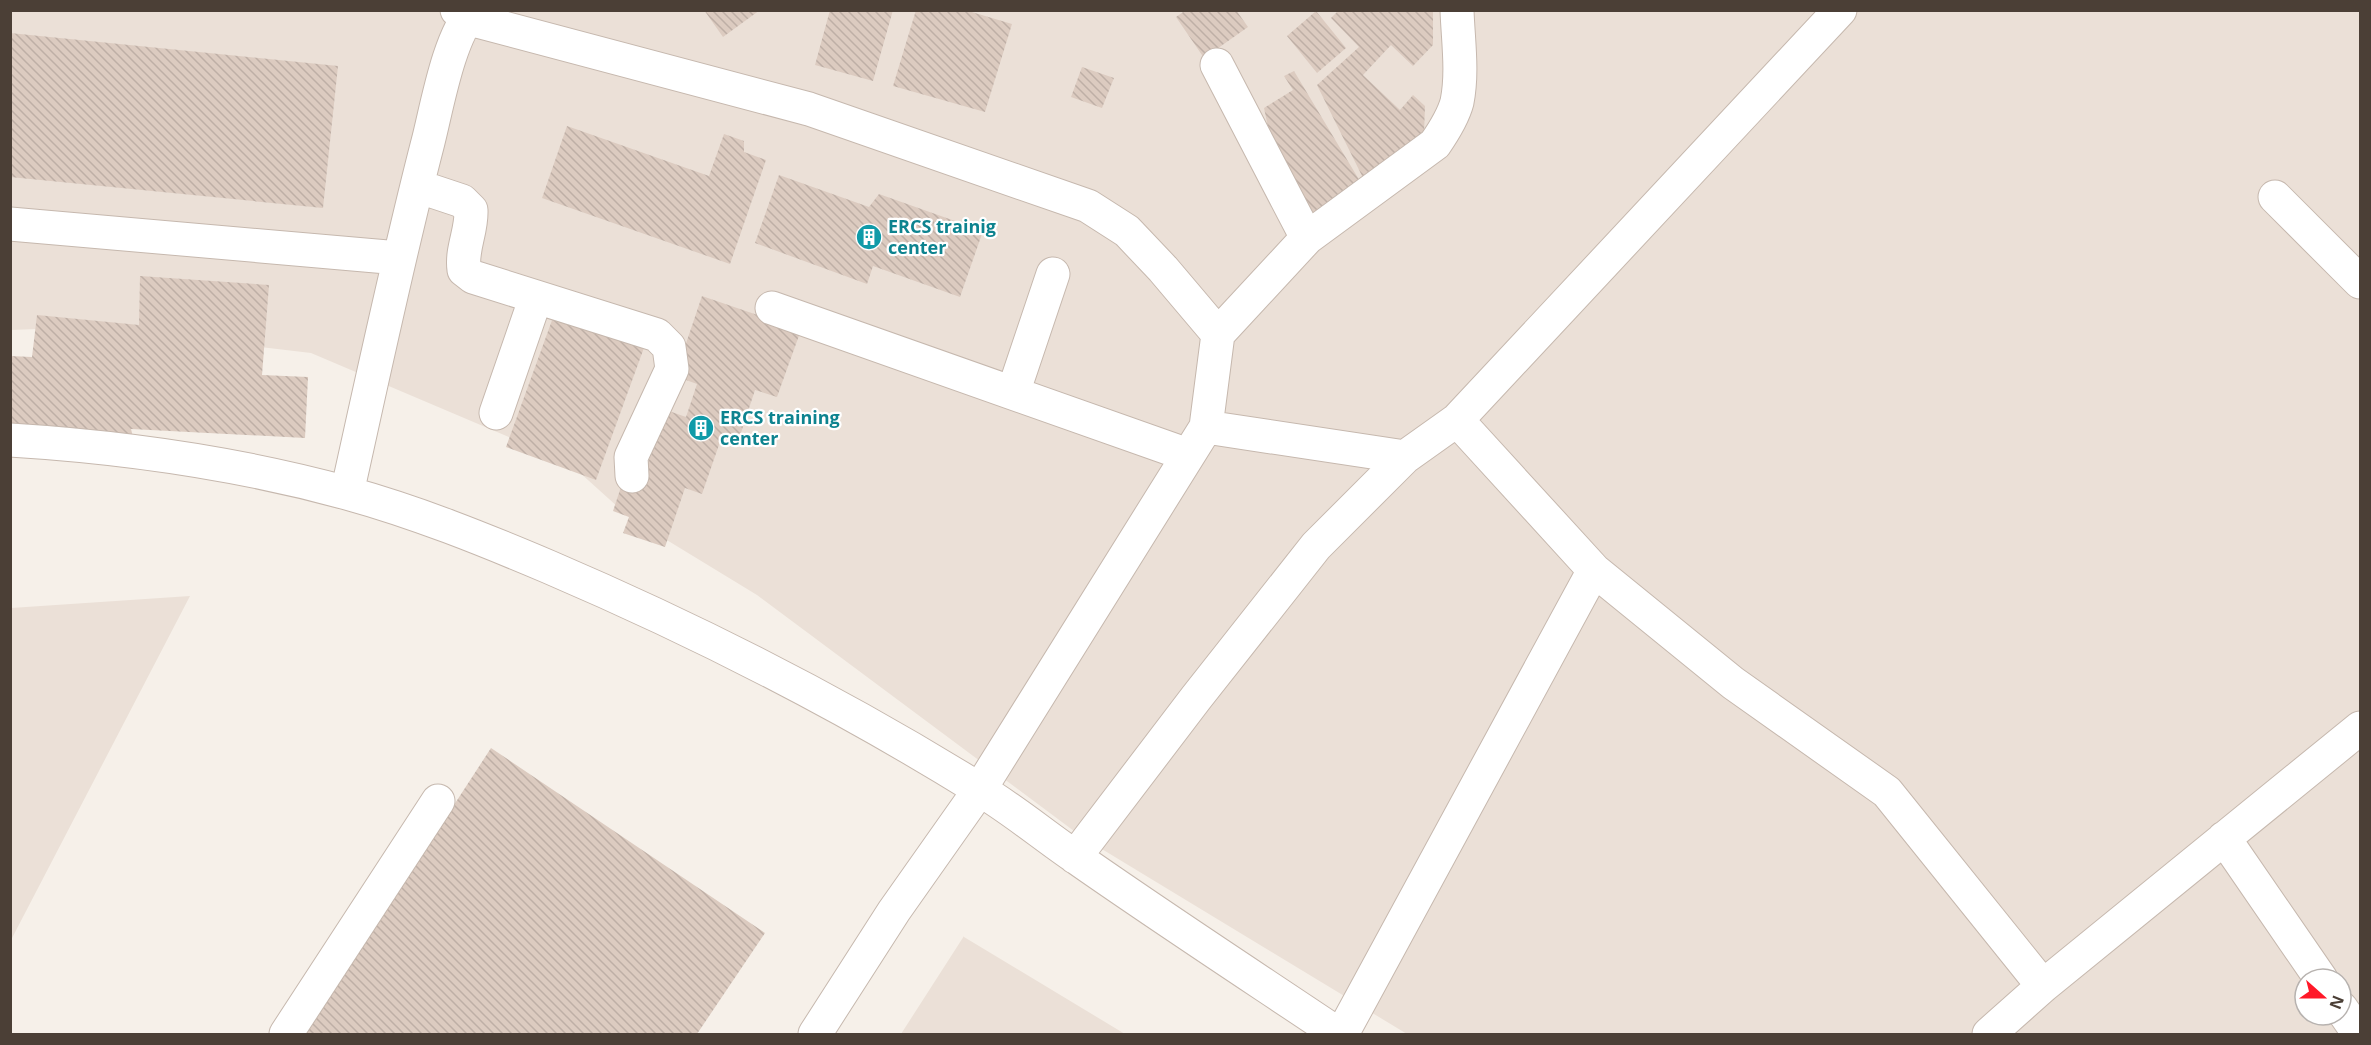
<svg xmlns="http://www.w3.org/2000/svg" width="2371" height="1045" font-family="'Open Sans',sans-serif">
	<defs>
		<pattern id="building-back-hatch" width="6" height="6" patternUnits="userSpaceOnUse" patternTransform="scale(1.5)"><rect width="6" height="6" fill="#dccbc0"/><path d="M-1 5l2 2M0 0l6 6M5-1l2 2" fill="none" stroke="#beafa6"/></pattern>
	</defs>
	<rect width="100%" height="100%" fill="#f6f0e9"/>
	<path fill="#ebe0d7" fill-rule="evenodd" d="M10,11H2360V1034H1407L1082,837L757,595L629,517L568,462L311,353L88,327L11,330ZM2305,979H2341V1015H2305Z
		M190,596L11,940V608Z
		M964,936V937L1125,1034H901Z"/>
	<path fill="url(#building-back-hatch)" d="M704,10H760L723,37Z
		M830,10H893L873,81L815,65Z
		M916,10H965L1012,24L985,112L893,86Z
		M1186,10H1236L1248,27L1204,58L1176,17Z
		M1339,10H1433V45L1413,66L1391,45L1363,75L1400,110L1413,95L1425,106L1424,134L1366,184L1317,85L1359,47L1331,18Z
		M1316,11L1346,48L1317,73L1287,36Z
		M10,33L338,66L323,208L10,177Z
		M1082,67L1114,78L1102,108L1071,97Z
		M1294,71L1367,193L1314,225L1258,133L1268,127L1264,108L1293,90L1284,76Z
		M567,126L709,176L724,134L744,141V152L766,160L730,264L542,198Z
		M779,175L869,207L879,194L983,231L960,297L873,266L867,284L755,243Z
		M140,276L269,285L262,375L308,377L305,438L131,429L133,437L10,428V356L32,357L37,315L139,325Z
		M702,296L801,330L777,397L755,390L737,445L721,439L702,494L685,488L665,547L623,533L629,517L613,511L631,457L648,463L666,410L686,417L697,384L675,376Z
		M555,312L645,345L596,480L506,447Z
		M491,748L765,933L697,1034H305Z"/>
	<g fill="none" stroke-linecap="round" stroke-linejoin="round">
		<g stroke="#c6b8ae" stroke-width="35">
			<path id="minor" d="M457,10L466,18L809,109L1088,206L1127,231L1163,269L1218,334L1206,427L1405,457
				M1217,65L1307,238
				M417,186L462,201L471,210C472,231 461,249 464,270L473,277L657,335L669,347L672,369L631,457L632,476
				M2275,197L2360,282
				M10,224L399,258
				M772,308L1188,455
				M1218,334L1307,238L1435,144C1444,131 1453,117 1457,102C1463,72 1458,40 1457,10
				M1013,393L1053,274
				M496,413L536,297
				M1457,420L1594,570L1733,683L1887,792L2043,986
				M10,440C124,447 237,463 347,493C416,512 483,539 549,567C696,630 840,703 977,788C1011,808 1042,834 1074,856C1161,917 1250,975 1338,1034
				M347,493C373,376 398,258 428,142C437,107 449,35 474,10
				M2224,838L2321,979
				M1075,857L1196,698L1316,546L1405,457L1457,420L1840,10
				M2341,1008L2359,1034
				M286,1034L438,801
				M815,1034L894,911L980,789L1206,427
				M1342,1034L1594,570
				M1989,1034L2043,986L2360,728"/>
		</g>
		<use href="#minor" stroke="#fff" stroke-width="33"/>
	</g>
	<defs>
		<g id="building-disc" transform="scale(1.35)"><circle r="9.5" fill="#0f9aa8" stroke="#fff"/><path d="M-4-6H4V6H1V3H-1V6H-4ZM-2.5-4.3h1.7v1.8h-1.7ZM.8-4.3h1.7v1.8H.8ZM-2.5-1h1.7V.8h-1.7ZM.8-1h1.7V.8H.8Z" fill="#fff"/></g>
	</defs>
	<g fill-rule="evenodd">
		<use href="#building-disc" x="869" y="237"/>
		<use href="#building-disc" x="701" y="428"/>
	</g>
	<g text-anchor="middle" stroke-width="4.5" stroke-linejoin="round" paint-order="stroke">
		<g font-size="18" font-weight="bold" fill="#0d838f" stroke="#fff" text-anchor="start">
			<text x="888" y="233">ERCS trainig<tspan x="888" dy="21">center</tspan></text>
			<text x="720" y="424">ERCS training<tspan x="720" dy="21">center</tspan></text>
		</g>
	</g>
	<rect width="2371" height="1045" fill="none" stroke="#4b3f36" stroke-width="24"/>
	<g transform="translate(2323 997) rotate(111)"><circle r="28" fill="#ffffff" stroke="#b7b2af" stroke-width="1.5"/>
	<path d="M0-4.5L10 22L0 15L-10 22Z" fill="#ff1828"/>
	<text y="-9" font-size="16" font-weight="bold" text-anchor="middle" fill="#4b3f36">N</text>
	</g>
</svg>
